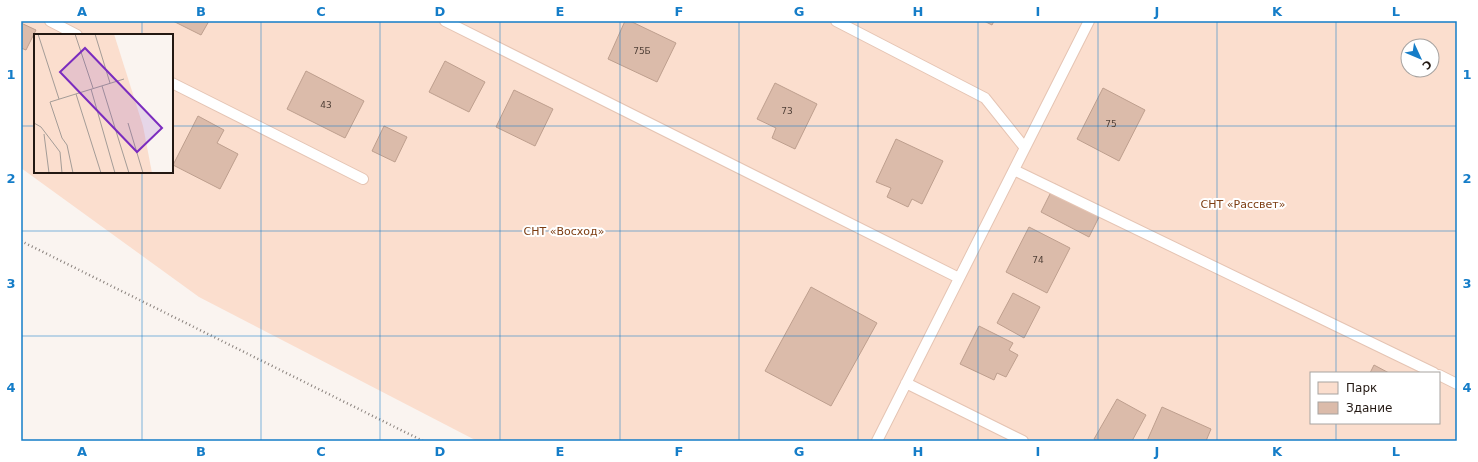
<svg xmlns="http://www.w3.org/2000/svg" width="1478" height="462" font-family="'DejaVu Sans',sans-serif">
	<rect width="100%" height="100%" fill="#faf4f0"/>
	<path fill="#fbdece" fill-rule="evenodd" d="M21,21H1457V441H477L199,297L21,168ZM35,35H172V172H35ZM1408,46H1432V70H1408ZM1311,373H1439V423H1311Z"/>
	<path fill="#dbbbaa" stroke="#be9f8e" d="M173,21H209L201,35Z
		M625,21H630L676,43L657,82L608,59Z
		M984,21H994L992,25Z
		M21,23L36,30L26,50L21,48Z
		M445,61L485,82L469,112L429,92Z
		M306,71L364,101L345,138L287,109Z
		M775,83L817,104L795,149L772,138L776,128L757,119Z
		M1103,88L1145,110L1119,161L1077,139Z
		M514,90L553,109L535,146L496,127Z
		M198,116L224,130L217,143L238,154L220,189L173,165Z
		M384,126L407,137L395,162L372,151Z
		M896,139L943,161L922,204L912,199L908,207L887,197L891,188L876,182Z
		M1055,184L1103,209L1089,237L1041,212Z
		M1029,227L1070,248L1047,293L1006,272Z
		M811,287L877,323L831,406L765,371Z
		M1013,293L1040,307L1024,338L997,323Z
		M979,326L1013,343L1009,350L1018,355L1006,377L997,373L994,380L960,364Z
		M1374,365L1389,373H1370Z
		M1117,399L1146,415L1132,441H1097L1094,439Z
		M1162,407L1211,429L1206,441H1147Z"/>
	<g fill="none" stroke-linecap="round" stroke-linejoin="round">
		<g stroke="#e5c4b3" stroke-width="12">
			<path id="service" d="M50,21L77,35
				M445,21L959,278
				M836,21L985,98L1025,148
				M172,83L363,179
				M1014,170L1434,373
				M1439,375L1457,384
				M906,383L1023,441
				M877,441L1089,21"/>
		</g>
		<path stroke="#89817c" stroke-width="2.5" stroke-dasharray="1 3" stroke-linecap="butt" d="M21,241L423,441"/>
		<use href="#service" stroke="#fff" stroke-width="10"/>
	</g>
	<path fill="none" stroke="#157dc8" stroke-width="1" stroke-opacity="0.55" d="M142,21V35M261,21V441M380,21V441M500,21V441M620,21V441M739,21V441M858,21V441M978,21V441M1098,21V441M1217,21V441M1336,21V373M21,126H35M172,126H1457M142,172V441M21,231H1457M21,336H1457M1336,423V441"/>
	<g text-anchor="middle" stroke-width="4" stroke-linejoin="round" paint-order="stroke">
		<g font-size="9" fill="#514138">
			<text x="642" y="54">75Б</text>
			<text x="326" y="108">43</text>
			<text x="787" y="114">73</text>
			<text x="1111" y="127">75</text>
			<text x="1038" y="263">74</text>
		</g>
		<g font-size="11" fill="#7c3c11" stroke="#fff">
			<text x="1243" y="208">СНТ «Рассвет»</text>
			<text x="564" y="235">СНТ «Восход»</text>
		</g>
	</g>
	<g transform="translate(34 34)">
		<rect width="139" height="139" fill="#faf4f0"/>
		<path d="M0,0H80L109,92L118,139H0Z" fill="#fbdece"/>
		<path fill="none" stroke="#a49c97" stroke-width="1" d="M4,0L25,65M41,0L59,54M61,0L76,49M68,52L95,139M57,55L81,139M42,60L67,139M0,89L7,93L26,118L28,139M94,89L109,139M10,100L15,139M39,139L33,111L28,104L16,68L90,45"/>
		<path fill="#7b2cbf" fill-opacity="0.15" stroke="#7b2cbf" stroke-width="2" d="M51,14L128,94L103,118L26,38Z"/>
		<rect width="139" height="139" fill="none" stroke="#231812" stroke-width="2"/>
	</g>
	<rect width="1478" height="462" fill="none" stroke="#ffffff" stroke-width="44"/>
	<rect x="1310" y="372" width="130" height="52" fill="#ffffff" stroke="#a7a3a0"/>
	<rect x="1318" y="382" width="20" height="12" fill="#fbdece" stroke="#a7a3a0"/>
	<text x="1346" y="392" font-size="12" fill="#231812">Парк</text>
	<rect x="1318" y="402" width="20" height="12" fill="#dbbbaa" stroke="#a7a3a0"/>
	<text x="1346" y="412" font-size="12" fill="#231812">Здание</text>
	<g transform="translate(1420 58) rotate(134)"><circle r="19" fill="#ffffff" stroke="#a7a3a0"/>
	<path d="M0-3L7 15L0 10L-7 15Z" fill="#157dc8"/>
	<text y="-6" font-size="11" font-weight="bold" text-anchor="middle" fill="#231812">С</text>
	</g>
	<rect x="22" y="22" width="1434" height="418" fill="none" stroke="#157dc8" stroke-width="1.5"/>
	<g font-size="13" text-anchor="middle" font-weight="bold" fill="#157dc8">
		<text x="82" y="16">A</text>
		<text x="201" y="16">B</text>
		<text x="321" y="16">C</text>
		<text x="440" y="16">D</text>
		<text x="560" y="16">E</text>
		<text x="679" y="16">F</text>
		<text x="799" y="16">G</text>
		<text x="918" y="16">H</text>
		<text x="1038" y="16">I</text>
		<text x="1157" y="16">J</text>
		<text x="1277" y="16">K</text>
		<text x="1396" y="16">L</text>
		<text x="11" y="79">1</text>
		<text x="1467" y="79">1</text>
		<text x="11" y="183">2</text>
		<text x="1467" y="183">2</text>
		<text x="11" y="288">3</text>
		<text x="1467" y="288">3</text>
		<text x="11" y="392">4</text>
		<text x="1467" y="392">4</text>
		<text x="82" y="456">A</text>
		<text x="201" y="456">B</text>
		<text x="321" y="456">C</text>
		<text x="440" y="456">D</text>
		<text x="560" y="456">E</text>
		<text x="679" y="456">F</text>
		<text x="799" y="456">G</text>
		<text x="918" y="456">H</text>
		<text x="1038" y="456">I</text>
		<text x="1157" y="456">J</text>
		<text x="1277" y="456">K</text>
		<text x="1396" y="456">L</text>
	</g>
</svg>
